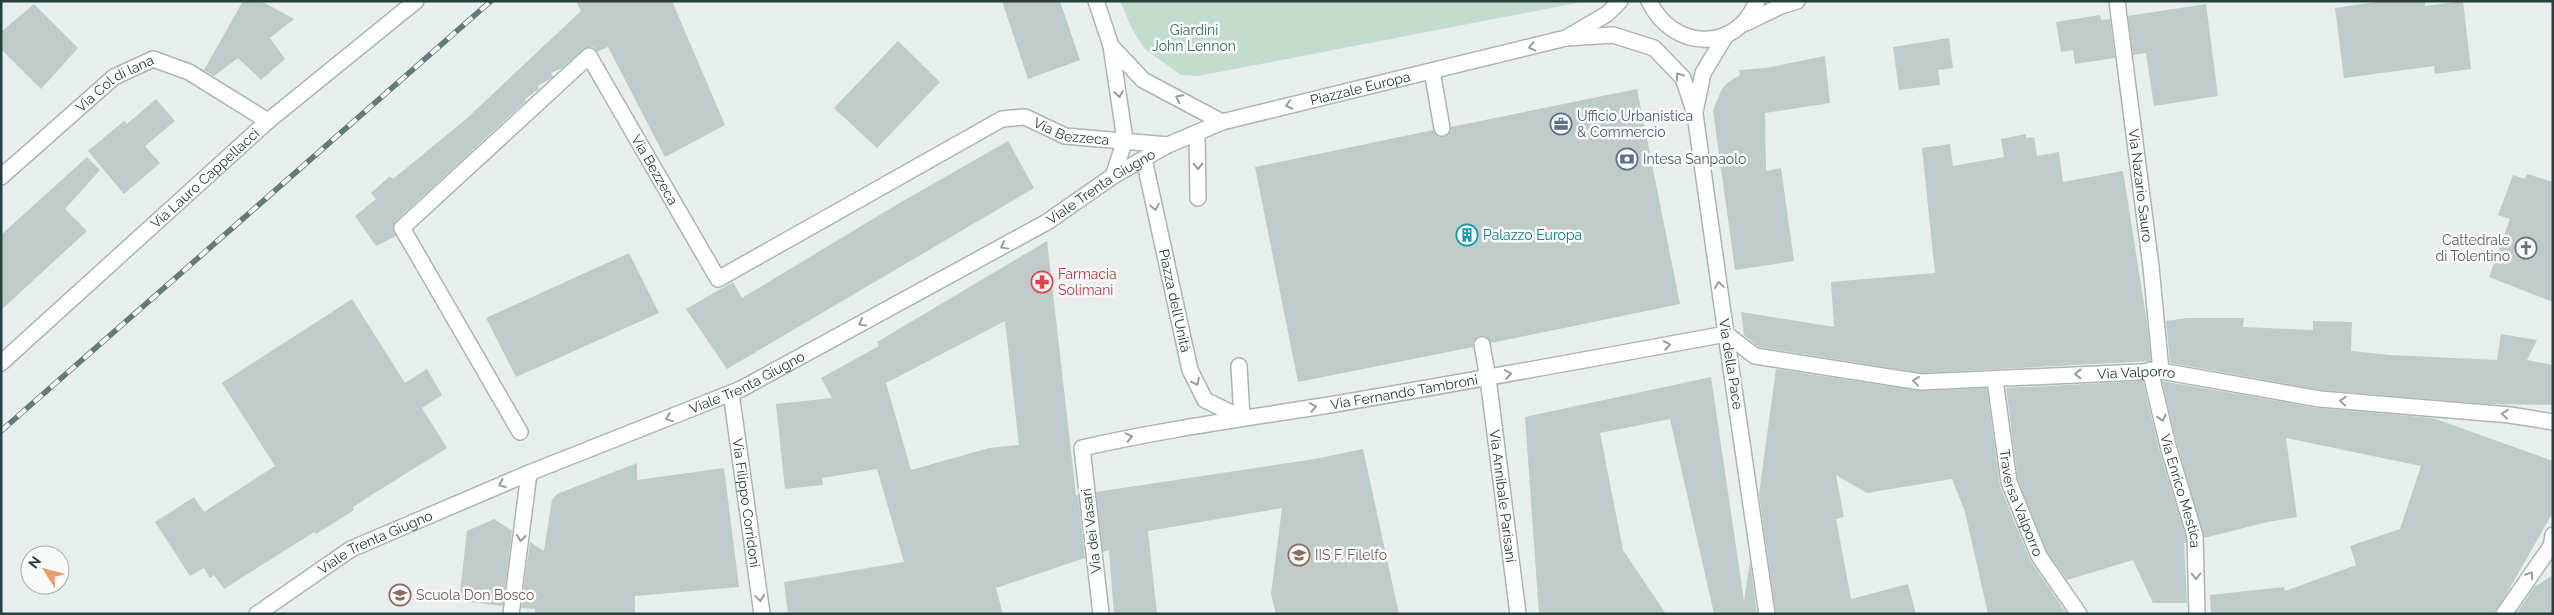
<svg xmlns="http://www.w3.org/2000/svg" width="2554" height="615" font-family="Raleway,sans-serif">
	<rect width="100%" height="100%" fill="#e7eeec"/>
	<path fill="#c2dcce" d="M1120,1H1582V2L1198,76L1181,75L1145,49L1132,29Z"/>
	<path fill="#bfcbc9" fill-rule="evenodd" d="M243,1H261L294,19L270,38L285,59L261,80L238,58L214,76L204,70Z
		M576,1H672L725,125L665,157L608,47L597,52L593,47H587L562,68L551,73L553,77L538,86L539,89L525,99L526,101L396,221L393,228L396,236L376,246L355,216L376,199L371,193L390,176L393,179L465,120L581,11Z
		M1002,1H1060L1080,60L1028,79Z
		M2383,1H2425V6L2463,1L2471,69L2435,74L2434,66L2344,78L2335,8Z
		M34,4L78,48L41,89L1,49V32Z
		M2206,4L2218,96L2154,106L2146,53L2133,55L2128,16Z
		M2100,15L2101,20L2110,19L2115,58L2075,64L2073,50L2061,52L2056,22Z
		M1949,38L1953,68L1938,70L1940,85L1899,90L1893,47Z
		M898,41L940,82L877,148L834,108Z
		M1825,56L1830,103L1765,113L1766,171L1781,168L1794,261L1735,270L1713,110L1722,89L1727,83L1740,75L1739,70L1766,68Z
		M1637,89L1680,304L1491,343L1486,336H1480L1473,341V347L1298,382L1255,167L1433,130L1438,137H1444L1451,132V127Z
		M156,99L175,121L145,146L160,163L124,194L88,151L124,121L127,124Z
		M2026,134V138L2034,137L2037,156L2059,152L2063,182L2123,171L2147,323L2151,361L1922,373L1759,347L1744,335L1741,312L1834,327L1831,282L1935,273L1922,148L1950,144L1953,166L2004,157L2001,139Z
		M1008,141L1034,188L727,369L686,309L733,282L742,298L891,208Z
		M87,157L100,170L65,209L87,231L1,310V235Z
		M2527,174L2553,182V302L2489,277L2510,219L2498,215L2513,175L2525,179Z
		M1047,241L1076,495H1078L1085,558L996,588L1003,614H788L784,582L904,562L877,469L822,478L823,485L785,489L776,404L832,398L821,378L879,346L877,342ZM1005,321L1019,445L989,448L911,470L886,383Z
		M629,253L659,313L516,377L486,318Z
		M352,299L405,383L427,369L442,395L422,408L447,448L373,494L353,507L354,510L316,534L314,532L224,589L214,575L210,578L204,568L190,576L155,522L194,497L204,512L275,466L222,383Z
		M2187,318H2244L2243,327L2313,330V321L2352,322L2351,351L2390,355L2497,360L2501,334L2537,340L2527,360L2553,365V405L2487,404L2321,390L2170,363L2166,321Z
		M1776,369L1920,391L1987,388L2000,486L2030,560L2067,614H1988L1965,512L1952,479L1867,493L1836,475L1844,517L1836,519L1851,599L1908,584L1916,614H1776L1759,494Z
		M1711,377L1744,601L1750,561L1757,614H1714L1670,419L1600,433L1623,550L1666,614H1539L1525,417Z
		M2143,381L2159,449L2186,537V543H2184L2187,603H2153L2133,560L2067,580L2047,552L2018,480L2006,388Z
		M2162,381L2318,408L2433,418L2553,461L2552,514L2495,614H2211L2210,595L2284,587L2285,591L2356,565L2350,546L2400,529L2421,466L2286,438L2297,517L2267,522L2204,538L2177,444Z
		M1363,449L1399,614H1276L1271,594L1282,508L1148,531L1157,614H1114L1109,550L1103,552L1096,492L1315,459Z
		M637,463V480L724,468L739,587L635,596V614H535V609L521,608L530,542L544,551L552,500L557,494Z
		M494,519L512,531L503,606L459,601L467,531Z
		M2553,575V614H2516L2534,587Z"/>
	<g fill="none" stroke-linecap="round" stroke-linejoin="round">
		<path stroke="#c1cbc9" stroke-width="15" stroke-dasharray="15 8" stroke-linecap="butt" d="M1442,128L1482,345"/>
		<g stroke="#aab6b4" stroke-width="18">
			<path id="service" d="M1197,133L1198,198
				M1239,366L1242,418"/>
		</g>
		<g stroke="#aab6b4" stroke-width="18">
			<path id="pedestrian" d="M1432,71L1442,128
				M1726,334L1767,614
				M1482,345L1488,378"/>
		</g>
		<g stroke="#aab6b4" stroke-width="18">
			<g id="minor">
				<path d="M1096,1L1111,46L1125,140L1113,176"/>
				<path id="s1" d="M2117,1L2151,267L2161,371"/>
				<path d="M1566,38L1613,35L1654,48L1683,78L1695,114L1726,334"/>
				<path d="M1111,46L1143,80L1222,122"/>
				<path d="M1695,112L1703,73L1726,35"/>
				<path id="s2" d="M1144,159L1190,370L1205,400L1242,418"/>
				<path id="s3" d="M1,177L114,77L153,59L189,72L268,121"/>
				<path id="s4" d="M1726,334L1755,356L1921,382L2161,371L2320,399L2510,415L2553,422"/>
				<path id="s5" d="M1,363L268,121L416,1"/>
				<path id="s6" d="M2150,370L2168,446L2195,536L2197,614"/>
				<path id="s7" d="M1488,378L1518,614"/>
				<path id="s8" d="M1995,380L2009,482L2039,556L2079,614"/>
				<path id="s9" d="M731,393L762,614"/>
				<path id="s10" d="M520,432L402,228L589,56L718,279L1002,119L1025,117L1065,136L1168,145"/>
				<path d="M511,614L529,473"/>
				<path id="s11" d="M1101,614L1082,448C1165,429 1250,418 1335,404C1465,382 1596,358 1726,334"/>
				<path d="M2504,614L2551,546L2553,535"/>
			</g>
		</g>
		<g stroke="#aab6b4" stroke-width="18">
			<g id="tertiary">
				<path d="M1649,1C1672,50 1736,54 1757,1"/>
				<path d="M1746,23L1781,6L1797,1"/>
				<path id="s12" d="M257,614L351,549L529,473L741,389L1047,222L1113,176L1168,145L1222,122L1566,38L1607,14L1620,1"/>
			</g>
		</g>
		<use href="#service" stroke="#fff" stroke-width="15"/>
		<use href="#pedestrian" stroke="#fff" stroke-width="15"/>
		<use href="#minor" stroke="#fff" stroke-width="15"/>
		<use href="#tertiary" stroke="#fff" stroke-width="15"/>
		<g stroke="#627a78" stroke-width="5.5">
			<path id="rail" d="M1,431L491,1"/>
		</g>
		<use href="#rail" stroke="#f7faf9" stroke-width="4" stroke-dasharray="11" stroke-linecap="butt"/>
	</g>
	<defs><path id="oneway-chevron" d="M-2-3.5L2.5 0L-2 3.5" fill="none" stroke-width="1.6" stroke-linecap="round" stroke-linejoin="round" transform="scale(1.25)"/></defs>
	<g stroke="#939f9e">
		<use href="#oneway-chevron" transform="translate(1532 47) rotate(166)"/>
		<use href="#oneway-chevron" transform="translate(1679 76) rotate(-126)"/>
		<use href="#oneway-chevron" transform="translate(1119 94) rotate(81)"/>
		<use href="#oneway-chevron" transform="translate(1179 98) rotate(-153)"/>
		<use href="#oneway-chevron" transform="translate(1289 105) rotate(166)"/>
		<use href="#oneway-chevron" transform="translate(1198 166) rotate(89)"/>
		<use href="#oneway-chevron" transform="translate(1155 207) rotate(78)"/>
		<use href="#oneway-chevron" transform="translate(1004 246) rotate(151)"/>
		<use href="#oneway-chevron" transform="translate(1719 285) rotate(-98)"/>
		<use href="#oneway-chevron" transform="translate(862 323) rotate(151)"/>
		<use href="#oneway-chevron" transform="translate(1667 345) rotate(-10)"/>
		<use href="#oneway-chevron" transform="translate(1508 374) rotate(-10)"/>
		<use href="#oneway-chevron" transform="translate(2078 374) rotate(-180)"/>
		<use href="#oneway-chevron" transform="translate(1916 381) rotate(-173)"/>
		<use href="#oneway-chevron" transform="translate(1196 382) rotate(64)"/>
		<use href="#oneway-chevron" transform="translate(2343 401) rotate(-176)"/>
		<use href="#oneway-chevron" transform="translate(1313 407) rotate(-10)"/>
		<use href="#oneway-chevron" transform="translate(2505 414) rotate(-174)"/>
		<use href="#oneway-chevron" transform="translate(669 418) rotate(159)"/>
		<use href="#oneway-chevron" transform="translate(2162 418) rotate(76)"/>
		<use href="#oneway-chevron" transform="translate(1129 437) rotate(-13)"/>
		<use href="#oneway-chevron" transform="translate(502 484) rotate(157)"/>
		<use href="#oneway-chevron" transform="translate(521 538) rotate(97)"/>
		<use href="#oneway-chevron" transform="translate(2530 575) rotate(-57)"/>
		<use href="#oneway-chevron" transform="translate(2196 576) rotate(89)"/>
		<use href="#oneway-chevron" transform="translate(760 598) rotate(82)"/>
	</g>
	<defs>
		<g id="office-ring" transform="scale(1.125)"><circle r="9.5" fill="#f7faf9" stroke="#5c6f8a" stroke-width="1.5"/><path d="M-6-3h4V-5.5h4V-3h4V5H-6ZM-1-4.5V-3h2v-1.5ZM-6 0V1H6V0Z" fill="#5c6f8a"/></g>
		<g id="bank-ring" transform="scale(1.125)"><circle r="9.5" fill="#f7faf9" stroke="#5c6f8a" stroke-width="1.5"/><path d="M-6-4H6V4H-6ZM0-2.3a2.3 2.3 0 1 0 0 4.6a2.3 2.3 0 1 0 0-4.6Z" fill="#5c6f8a"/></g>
		<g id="building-ring" transform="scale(1.125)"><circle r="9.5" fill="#f7faf9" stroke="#0f9aa8" stroke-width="1.5"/><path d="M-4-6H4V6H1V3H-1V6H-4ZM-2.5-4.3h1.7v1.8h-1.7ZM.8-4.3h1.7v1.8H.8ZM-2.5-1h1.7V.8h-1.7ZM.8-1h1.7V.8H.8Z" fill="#0f9aa8"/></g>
		<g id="church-ring" transform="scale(1.125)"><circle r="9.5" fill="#f7faf9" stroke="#6b7280" stroke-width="1.5"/><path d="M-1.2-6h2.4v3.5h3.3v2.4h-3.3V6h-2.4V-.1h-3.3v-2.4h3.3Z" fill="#6b7280"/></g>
		<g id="pharmacy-ring" transform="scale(1.125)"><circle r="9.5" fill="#f7faf9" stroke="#e0444e" stroke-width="1.5"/><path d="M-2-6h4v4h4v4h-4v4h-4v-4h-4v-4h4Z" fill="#e0444e"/></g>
		<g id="school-ring" transform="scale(1.125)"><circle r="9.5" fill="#f7faf9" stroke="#8d6e63" stroke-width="1.5"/><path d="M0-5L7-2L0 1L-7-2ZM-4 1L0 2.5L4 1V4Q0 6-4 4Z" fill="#8d6e63"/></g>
	</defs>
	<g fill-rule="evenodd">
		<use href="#office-ring" x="1561" y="124"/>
		<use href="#bank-ring" x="1627" y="159"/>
		<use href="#building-ring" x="1467" y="235"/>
		<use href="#church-ring" x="2526" y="248"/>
		<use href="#pharmacy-ring" x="1042" y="282"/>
		<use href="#school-ring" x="1299" y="555"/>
		<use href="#school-ring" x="400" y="595"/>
	</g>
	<g text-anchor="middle" stroke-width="5" stroke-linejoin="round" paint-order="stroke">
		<g font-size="14" fill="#357258" stroke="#f7faf9">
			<text x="1194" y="35">Giardini<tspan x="1194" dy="16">John Lennon</tspan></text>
		</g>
		<g font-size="14" fill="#273f3d" stroke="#f7faf9">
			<text dy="5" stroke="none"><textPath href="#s3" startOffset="148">Via Col di lana</textPath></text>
			<text dy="5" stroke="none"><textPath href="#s12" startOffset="1229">Piazzale Europa</textPath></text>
			<text dy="5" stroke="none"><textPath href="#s10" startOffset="1146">Via Bezzeca</textPath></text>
			<text dy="5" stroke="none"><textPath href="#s10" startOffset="621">Via Bezzeca</textPath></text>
			<text dy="5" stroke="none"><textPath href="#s5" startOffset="275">Via Lauro Cappellacci</textPath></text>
			<text dy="5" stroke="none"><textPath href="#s1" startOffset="186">Via Nazario Sauro</textPath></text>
			<text dy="5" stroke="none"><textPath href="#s12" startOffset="949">Viale Trenta Giugno</textPath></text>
			<text dy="5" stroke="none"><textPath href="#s2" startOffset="145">Piazza dell'Unità</textPath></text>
			<text transform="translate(1731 364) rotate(81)" y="5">Via della Pace</text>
			<text dy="5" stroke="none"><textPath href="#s4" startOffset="420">Via Valporro</textPath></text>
			<text dy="5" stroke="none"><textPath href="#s12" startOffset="544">Viale Trenta Giugno</textPath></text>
			<text dy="5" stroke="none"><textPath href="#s11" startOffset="494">Via Fernando Tambroni</textPath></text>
			<text dy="5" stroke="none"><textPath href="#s6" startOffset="125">Via Enrico Mestica</textPath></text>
			<text dy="5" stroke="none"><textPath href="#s7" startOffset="119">Via Annibale Parisani</textPath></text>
			<text dy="5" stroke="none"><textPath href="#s8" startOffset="126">Traversa Valporro</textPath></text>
			<text dy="5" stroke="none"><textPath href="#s9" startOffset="111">Via Filippo Corridoni</textPath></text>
			<text transform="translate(1091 531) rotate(-97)" y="5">Via dei Vasari</text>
			<text dy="5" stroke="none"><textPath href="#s12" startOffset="139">Viale Trenta Giugno</textPath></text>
		</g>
		<g font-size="14" fill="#4e5e75" stroke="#f7faf9" text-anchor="start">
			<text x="1577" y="121">Ufficio Urbanistica<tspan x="1577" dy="16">&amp; Commercio</tspan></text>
			<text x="1643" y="164">Intesa Sanpaolo</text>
		</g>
		<g font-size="14" fill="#0d838f" stroke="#f7faf9" text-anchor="start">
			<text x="1483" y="240">Palazzo Europa</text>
		</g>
		<g font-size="14" fill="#5b616d" stroke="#f7faf9" text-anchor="end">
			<text x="2510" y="245">Cattedrale<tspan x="2510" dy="16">di Tolentino</tspan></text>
		</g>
		<g font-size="14" fill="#be3a42" stroke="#f7faf9" text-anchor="start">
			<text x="1058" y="279">Farmacia<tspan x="1058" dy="16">Solimani</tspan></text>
		</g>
		<g font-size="14" fill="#785e54" stroke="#f7faf9" text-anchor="start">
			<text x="1315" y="560">IIS F. Filelfo</text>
			<text x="416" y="600">Scuola Don Bosco</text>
		</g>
	</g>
	<rect width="2554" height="615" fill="none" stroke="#273f3d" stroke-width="5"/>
	<g transform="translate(45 570) rotate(306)"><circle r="24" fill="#f7faf9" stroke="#a4afae"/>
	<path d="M0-4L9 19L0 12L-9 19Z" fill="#e4a26e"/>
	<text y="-8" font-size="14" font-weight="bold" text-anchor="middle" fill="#273f3d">N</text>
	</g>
</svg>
